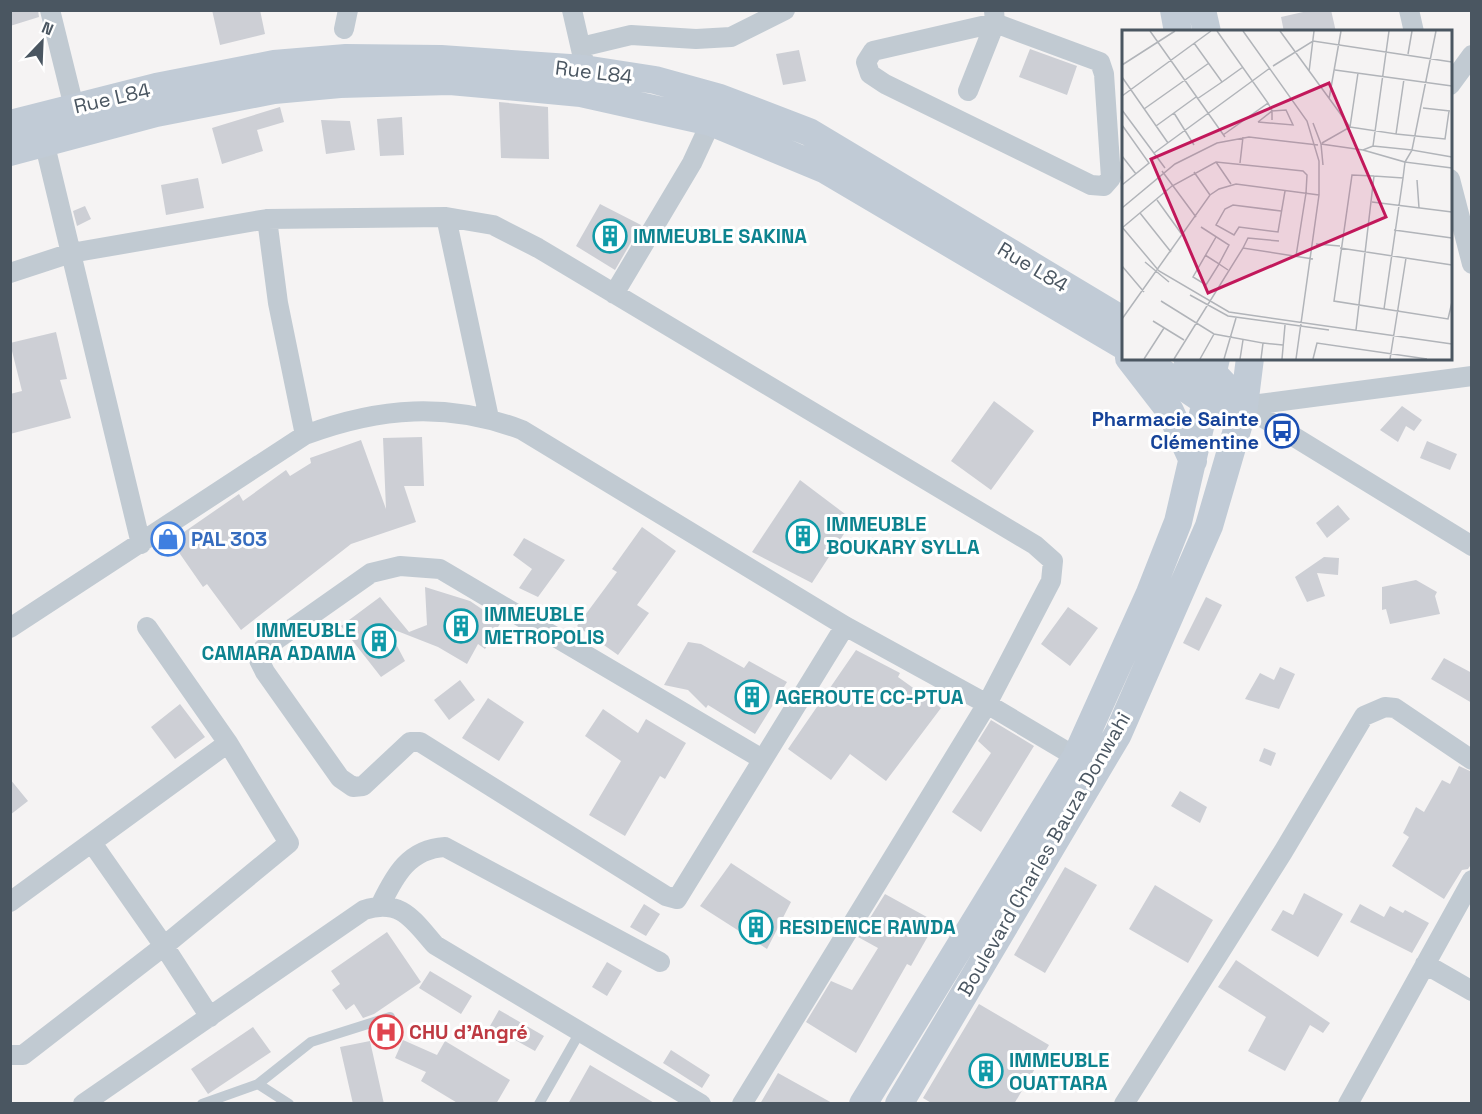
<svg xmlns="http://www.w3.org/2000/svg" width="1482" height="1114" font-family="'Space Grotesk',sans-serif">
	<rect width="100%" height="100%" fill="#f5f3f3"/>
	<path fill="#cdcfd5" d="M10,10H38L39,17L10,26Z
		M212,10H260L265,34L220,45Z
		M1312,10H1331L1336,32H1284L1281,17Z
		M1030,49L1077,66L1067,95L1019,77Z
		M799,50L806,81L783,85L776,54Z
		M499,102L548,107L549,159L501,158Z
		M280,107L284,122L257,130L263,151L222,164L212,128Z
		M402,117L404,155L380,156L377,119Z
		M321,120L350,121L355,150L326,154Z
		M198,178L204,208L166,215L161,185Z
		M600,204L641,225L615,270L576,246Z
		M85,206L91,219L77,226L73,211Z
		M56,332L67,379L60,380L71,418L10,434V394L22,391L10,343Z
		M994,401L1034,431L991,490L951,461Z
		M1402,406L1422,420L1414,431L1406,426L1398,442L1380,430Z
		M422,437L424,486H404L416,522L351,544L241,630L207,584L203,587L171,541L239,494L243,501L286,470L290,476L311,463L310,458L361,440L386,509L383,438Z
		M1427,441L1457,454L1450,470L1420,458Z
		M800,480L853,520L812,583L752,552Z
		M1338,505L1350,519L1327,538L1316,523Z
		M642,527L676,551L637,605L649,613L618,655L577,626L617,572L612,569Z
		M524,538L565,560L538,597L519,588L532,569L513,555Z
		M1324,557L1339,558L1338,575L1317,573L1325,596L1307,602L1295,577Z
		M1416,580L1437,592L1435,596L1440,614L1390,624L1386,609L1382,610V587Z
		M425,587L470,601L501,622L485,649L478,644L467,664L438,647L387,627L405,661L381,677L341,626L380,597L409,632L427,625Z
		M1206,597L1222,605L1199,651L1183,643Z
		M1068,607L1098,628L1070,666L1041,644Z
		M688,642L701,644L744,668L749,661L787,682L755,734L708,705L706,708L688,690L664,685Z
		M856,650L900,673L898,677L941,708L886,781L850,754L831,780L788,749Z
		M1444,658L1472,673V703L1431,679Z
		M1280,667L1295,674L1279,709L1245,699L1260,673L1274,680Z
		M460,680L475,700L449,720L434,700Z
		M488,698L524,722L499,761L462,738Z
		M180,704L205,737L175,759L151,727Z
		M603,709L638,733L646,719L686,743L665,779L660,776L625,836L589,815L621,761L585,736Z
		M991,720L1034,746L981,832L952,812L991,753L978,741Z
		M1264,748L1276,753L1271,766L1259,761Z
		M1459,766L1472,772V863L1468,869L1462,870L1444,899L1392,866L1409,837L1403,833L1416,807L1424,812L1442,780L1450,784Z
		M10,779L28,801L10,815Z
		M1180,791L1207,807L1200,823L1171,806Z
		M731,863L791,902L767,949L700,906Z
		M1065,867L1097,885L1045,973L1014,955Z
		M1155,885L1213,920L1188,963L1129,929Z
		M1304,893L1343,914L1318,957L1271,930L1283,910L1293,915Z
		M885,894L936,922L911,966L907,964L856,1053L806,1022L831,981L852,990L878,948L858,937Z
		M644,904L660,914L646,936L630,927Z
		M1360,904L1384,917L1390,906L1403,913L1405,910L1429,923L1412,953L1350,922Z
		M387,932L421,982L374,1014L363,1018L354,1004L346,1010L332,990L340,984L331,971Z
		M1236,960L1330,1023L1323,1033L1310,1025L1285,1071L1248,1051L1266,1017L1218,987Z
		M607,962L622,971L607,996L592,987Z
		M430,971L472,996L461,1014L419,988Z
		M979,1004L1049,1045L1014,1104H933L923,1098Z
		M499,1010L544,1036L535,1051L490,1026Z
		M253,1027L271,1052L208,1094L191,1069Z
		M403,1040L437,1055L445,1041L510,1080L496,1104H459L421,1081L426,1072L395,1058Z
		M370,1041L384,1104H353L340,1047Z
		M671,1050L710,1075L702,1088L663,1063Z
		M590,1065L656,1104H568Z
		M778,1073L834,1104H760Z"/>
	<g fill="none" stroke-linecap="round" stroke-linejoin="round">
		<path stroke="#c1cad2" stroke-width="10" d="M258,1084L289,1104
			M202,1104L258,1084L311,1042L390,1017
			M539,1104L580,1032"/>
		<path stroke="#c1cad2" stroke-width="20" d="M50,10L74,107
			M572,10L583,58
			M1409,10L1414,32
			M344,29L348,10
			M581,47L631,35L696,39L731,37L785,10
			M1450,85L1472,55
			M968,91L995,23L873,51L866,62L870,74L885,84L1091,185L1104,186L1111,178L1104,74L1100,62L995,23L994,10
			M42,133L141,544
			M1450,179L1472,264
			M446,217L489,418
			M267,219L278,303L305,435
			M10,273L71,253L267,219L446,217L493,225L538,248L1035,545L1053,561L1051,581L987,704L742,1104
			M614,294L692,163L711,122
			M1244,406L1472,546
			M1244,406L1472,376
			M10,628L305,435C380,407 448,402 522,430L845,626L987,704L1076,757
			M762,759L440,569L400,566L371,573L263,649L259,660L265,672L340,778L353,787L363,786L410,742H420L666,896L677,899L845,626
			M92,843L164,946L289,843L228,743L147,627
			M10,902L228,743
			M381,904C395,875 409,849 445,847L660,962
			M1425,964L1472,991
			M10,1055H23L164,946L210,1017
			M83,1104L364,910C401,898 413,920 435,945L701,1104
			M1124,1104L1283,852L1364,716L1385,707L1395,708L1472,760
			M1348,1104L1472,880"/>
		<path stroke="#c1cbd6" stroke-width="28" d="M1174,10L1178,32
			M1202,10L1207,32
			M10,124L156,87L274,64L346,58L441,59L584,69L655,80L720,98L809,132L1124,321
			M10,152L156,113L274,90L340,84L450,81L581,93L711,122L824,169L1124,346
			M1129,358L1170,411L1193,461
			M1141,358L1206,402L1224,404
			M1187,358L1214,374L1226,387
			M863,1104L1076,757L1150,593L1178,522L1216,358
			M899,1104L1118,734L1209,526L1244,406L1250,358"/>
	</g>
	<defs>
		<g id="building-ring" transform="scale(1.725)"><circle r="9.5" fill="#fff" stroke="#0f9aa8" stroke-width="1.5"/><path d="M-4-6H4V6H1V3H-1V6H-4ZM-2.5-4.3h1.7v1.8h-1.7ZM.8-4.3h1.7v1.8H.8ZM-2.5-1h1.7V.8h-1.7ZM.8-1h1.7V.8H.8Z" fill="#0f9aa8"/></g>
		<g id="bus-ring" transform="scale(1.725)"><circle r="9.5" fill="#fff" stroke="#1a4fb4" stroke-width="1.5"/><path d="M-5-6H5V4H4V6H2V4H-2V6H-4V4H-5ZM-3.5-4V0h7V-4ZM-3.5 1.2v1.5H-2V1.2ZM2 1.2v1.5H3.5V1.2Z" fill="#1a4fb4"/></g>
		<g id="shop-ring" transform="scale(1.725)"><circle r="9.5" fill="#fff" stroke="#3f7fe0" stroke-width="1.5"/><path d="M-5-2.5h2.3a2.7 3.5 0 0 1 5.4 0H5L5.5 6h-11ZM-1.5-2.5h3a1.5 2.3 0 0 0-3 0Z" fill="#3f7fe0"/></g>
		<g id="hospital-ring" transform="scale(1.725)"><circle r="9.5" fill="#fff" stroke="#e0444e" stroke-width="1.5"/><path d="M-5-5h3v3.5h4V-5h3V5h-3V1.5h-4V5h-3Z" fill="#e0444e"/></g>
	</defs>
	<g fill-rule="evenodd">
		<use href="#building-ring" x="610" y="236"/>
		<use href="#bus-ring" x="1282" y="431"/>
		<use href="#building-ring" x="803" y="536"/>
		<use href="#shop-ring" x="168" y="539"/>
		<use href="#building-ring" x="461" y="626"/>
		<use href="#building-ring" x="379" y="641"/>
		<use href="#building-ring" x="752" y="697"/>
		<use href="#building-ring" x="756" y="927"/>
		<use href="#hospital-ring" x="386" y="1032"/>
		<use href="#building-ring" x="986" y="1071"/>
	</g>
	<g text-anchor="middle" stroke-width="6" stroke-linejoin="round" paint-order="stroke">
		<g font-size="20" fill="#4a5661" stroke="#fff">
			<text transform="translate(594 72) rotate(7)" y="7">Rue L84</text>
			<text transform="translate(112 98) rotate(-13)" y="7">Rue L84</text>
			<text transform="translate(1033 267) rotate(31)" y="7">Rue L84</text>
			<text transform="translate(1044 854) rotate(-60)" y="7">Boulevard Charles Bauza Donwahi</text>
		</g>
		<g font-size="20" font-weight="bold" fill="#0d838f" stroke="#fff" text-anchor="start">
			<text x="633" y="243">IMMEUBLE SAKINA</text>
			<text x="826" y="531">IMMEUBLE<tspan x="826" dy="23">BOUKARY SYLLA</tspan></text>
			<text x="484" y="621">IMMEUBLE<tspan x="484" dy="23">METROPOLIS</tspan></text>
			<text x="356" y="637" text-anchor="end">IMMEUBLE<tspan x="356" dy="23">CAMARA ADAMA</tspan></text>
			<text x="775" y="704">AGEROUTE CC-PTUA</text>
			<text x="779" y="934">RESIDENCE RAWDA</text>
			<text x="1009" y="1067">IMMEUBLE<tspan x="1009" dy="23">OUATTARA</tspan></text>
		</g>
		<g font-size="20" font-weight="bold" fill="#164399" stroke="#fff" text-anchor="end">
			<text x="1259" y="426">Pharmacie Sainte<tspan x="1259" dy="23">Clémentine</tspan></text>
		</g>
		<g font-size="20" font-weight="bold" fill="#366cbe" stroke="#fff" text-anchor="start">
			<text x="191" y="546">PAL 303</text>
		</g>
		<g font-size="20" font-weight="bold" fill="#be3a42" stroke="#fff" text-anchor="start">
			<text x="409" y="1039">CHU d'Angré</text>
		</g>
	</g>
	<g transform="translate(1122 30)">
		<rect width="330" height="330" fill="#f5f3f3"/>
		<path fill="none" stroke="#b1b4b9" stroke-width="1.5" d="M28,1L103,107M95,1L146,73L101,105M121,1L185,91L197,131V165L174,329M158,1L228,97M72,13L100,52L121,37M286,24L290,1M0,35L53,1M151,36L191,11L330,32M213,40L330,56M187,42L192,1M0,47L46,113M0,66L89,1M75,69L100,52M207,69L219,1M301,78L328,81M22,79L87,33M0,80L43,138M52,83L72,115M136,92L171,95L164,80L150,81L146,73M136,92L150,81V90M191,93L199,114L201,135M0,95L27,133L0,155M34,96L74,67M228,97L236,43M274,104L323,109L327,81M200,113L228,97L274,104L282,49M199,114L241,120L251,116L290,120L314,1M251,116L267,1M241,120L283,132L290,120L330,127M32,123L148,38M0,126L14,144M94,132L109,154M118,133L121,107M40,141L74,187M72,142L88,165M252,146L230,145L212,271L326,289L330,272M295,150L297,178M35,170L61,206M250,172L330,182M0,178L53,134L95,113L127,107L196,115M159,181L111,175L103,179L94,195L112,205L117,197L156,202L163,161M18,183L49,222M0,197L37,241L107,282L330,314M79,197L107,215L97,234L83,225M0,198L50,156L94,132L181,141L185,145L184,163L174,226M272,200L330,208M94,207L71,247L84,255L97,234L106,240M194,214L218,216M121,218L126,208L157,211M218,218L330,235M23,232L47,252M0,236L22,262M68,265L106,286L207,300M39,271L92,304L141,313L139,329M262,279L281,148M0,289L88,165L97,159L114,154L197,165M31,291L62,310M234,300L252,146L281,148L283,132L330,138M141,313L161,315M22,329L42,298M52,329L121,218L191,229M78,329L92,304M102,329L114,288M118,329L121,310M160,329L163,295M191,329L195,313L305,329M268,329L284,228"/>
		<path fill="#c2185b" fill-opacity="0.15" stroke="#c2185b" stroke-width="3" d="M207,53L264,187L86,263L29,129Z"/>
		<rect width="330" height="330" fill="none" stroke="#4a5661" stroke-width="3"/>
	</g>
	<rect width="1482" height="1114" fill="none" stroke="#4a5661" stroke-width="24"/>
	<g transform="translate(42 42) rotate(23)" stroke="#ffffff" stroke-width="4.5" paint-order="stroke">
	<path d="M0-4.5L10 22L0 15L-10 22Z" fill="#4a5661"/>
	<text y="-9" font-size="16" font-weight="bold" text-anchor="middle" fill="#4a5661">N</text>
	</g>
</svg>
